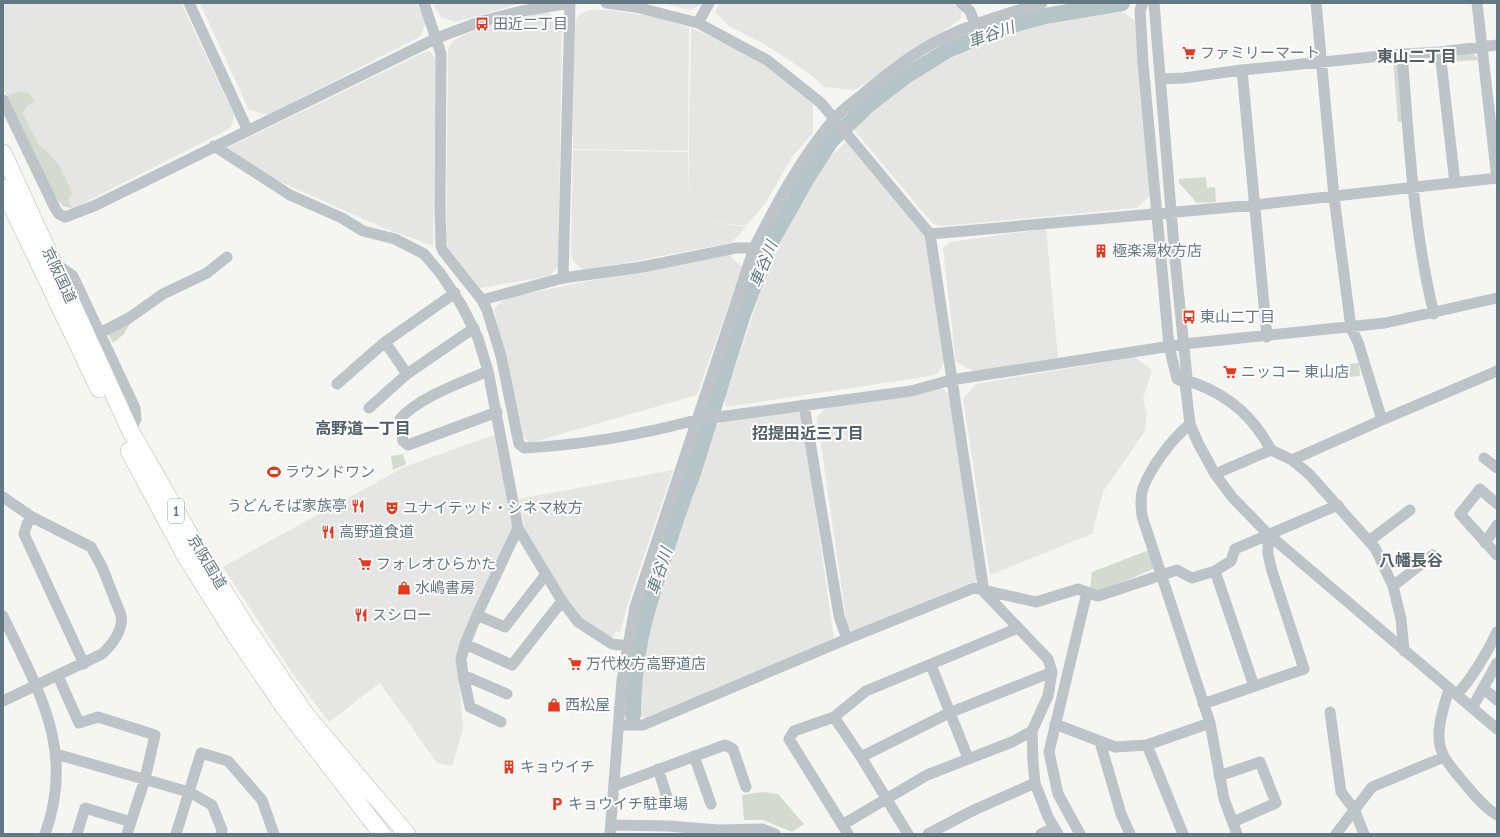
<svg xmlns="http://www.w3.org/2000/svg" width="1500" height="837" font-family="'PT Sans Narrow','Noto Sans JP',sans-serif">
	<rect width="100%" height="100%" fill="#f5f5f1"/>
	<path fill="#e5e6e4" d="M3,3H181L234,115L232,125L229,129L74,208L63,206L55,197L3,88Z
		M200,3H417L426,21L421,36L268,115L249,110Z
		M433,3H521L456,22L441,17Z
		M663,3H705L689,10Z
		M719,3H951L961,10V19L855,90L825,87L803,69L764,44L729,26L715,12Z
		M591,10H609L657,17L689,28L688,151L573,149L574,23L581,13Z
		M1122,11L1136,22L1150,196L1137,208L943,226L933,224L855,131V123L904,86L949,59L1000,38L1054,22Z
		M547,12L555,17L562,27L558,266L550,276L480,288L449,249L446,241L448,49L454,40L487,24Z
		M691,28L746,52L813,99V133L792,157L765,204L746,226L690,220L746,227L731,243L587,270L582,269L573,261L571,253L573,150L688,152V207Z
		M430,51L436,60L433,246L384,228L256,171L227,148L423,53Z
		M846,142L927,237L945,358L942,367L938,373L931,376L726,407L724,400L769,267L797,210L826,161Z
		M1046,229L1058,358L973,371L956,362L943,248L949,242Z
		M727,253L742,267L697,395L530,443L522,435L494,309L505,298Z
		M1135,357L1152,370L1143,399L1147,414L1145,431L1103,492L1092,534L990,575L963,399L976,384Z
		M940,387L950,394L977,580L853,631L847,626L817,417L828,405Z
		M793,410L802,415L834,639L646,718L637,716L644,638L713,429L721,422Z
		M494,435L514,526L457,650L463,729L452,766L437,763L380,683L329,722L293,674L223,567L404,467Z
		M673,470L628,603L620,633L616,631L612,638L580,618L547,571L526,534L519,499Z"/>
	<path fill="#d5dad0" d="M1471,51L1479,60L1449,62L1448,53Z
		M1393,60L1399,63L1406,121L1398,122Z
		M20,91L29,93L35,102L26,106L23,114L39,145L46,150L59,165L73,194L68,200L72,208L63,206L55,197L7,96Z
		M1206,177L1207,188L1215,187L1216,202L1197,203L1179,183V179Z
		M131,322L124,334L113,343L109,335L110,330Z
		M1359,363L1360,376L1329,379L1328,372H1334V369L1346,368V364Z
		M403,454L406,464L393,470L391,456Z
		M1149,550L1155,568L1100,592L1090,589L1092,572Z
		M763,792L778,794L804,824L792,832L763,820H744L742,795Z"/>
	<g fill="none" stroke-linecap="round" stroke-linejoin="round">
		<path stroke="#b5c4c7" stroke-width="16" d="M633,715C633,658 644,617 662,563C671,534 680,505 692,476L743,314L770,244L807,178L831,141L867,106L906,76L948,50L999,29L1045,16L1122,3"/>
		<g stroke="#b3b7ba" stroke-width="18">
			<path id="highway" d="M3,153L130,430L199,551L247,628L306,715L407,834
				M3,188L99,389
				M129,451L186,557L235,635L284,707L382,834"/>
		</g>
		<path stroke="#bdc3c6" stroke-width="11" d="M189,3L248,131
			M424,3L441,54L440,210L441,246L443,251L482,300L487,310L501,356L519,444L524,448C581,445 640,435 696,420L911,391L951,380L1184,344L1385,323L1497,298
			M606,3L636,7L698,23L767,60L821,103L930,234L984,592L1048,659L1052,672L1048,696L1032,731L1033,762L1035,783L1048,817L1058,834
			M961,3L970,11L975,24
			M1143,3L1140,10L1143,63L1169,346L1177,379C1183,382 1191,381 1197,384C1231,397 1254,418 1271,450
			M1154,3L1175,259L1187,377L1185,382L1190,424L1198,443L1215,474L1232,497L1268,534L1497,729
			M1316,3L1334,197L1351,328L1358,342L1382,420
			M1477,3L1497,179
			M698,23L709,3
			M1440,52L1455,183
			M1402,54C1409,140 1413,229 1434,314
			M1242,70L1267,337
			M1160,79L1184,78L1242,70L1402,54L1440,52L1497,45
			M3,100L55,208L59,214L65,217L94,206L437,38L482,21L522,11L570,3
			M214,146L290,195L342,218L363,231L395,239L424,254L441,274L462,306L478,338L488,371L518,528L562,601L578,622L612,644L628,646
			M930,234L1255,205L1497,178
			M53,262L73,276L135,408L136,419L130,430
			M563,278L570,3
			M482,300L563,278L642,267L736,248H754
			M100,333L129,318L163,294L207,273L227,257
			M385,342L455,293
			M488,371C461,383 419,397 400,419L403,441L408,445L497,412
			M337,384L385,342L407,374
			M804,405L839,616L847,639
			M369,408L407,374L474,328
			M1190,424C1172,439 1152,465 1143,488C1140,497 1141,506 1142,516L1210,723
			M1484,458L1497,468
			M1292,460L1382,420L1497,371
			M1215,474L1271,450L1292,460L1309,474L1375,548L1393,586L1401,619L1404,651
			M3,497L32,517L91,547L102,567L121,615C124,629 112,645 102,654L3,701
			M1497,504L1480,489L1460,514L1497,555
			M32,517L27,524L24,534L84,664
			M1369,541L1410,510
			M1485,543L1497,525
			M1215,571L1254,686
			M1393,586L1433,555
			M477,615L518,528
			M3,616C38,690 76,750 45,834
			M465,644L477,615L505,627L546,574
			M931,665L968,758
			M463,675L461,659L465,644L512,665L562,601
			M58,676L79,723L98,717L155,735L145,779L127,834
			M1483,688L1497,700
			M1449,689C1443,710 1432,738 1445,758C1451,768 1459,777 1466,785C1475,796 1485,808 1497,815
			M1457,695C1473,676 1486,655 1497,632
			M1203,704L1304,669L1272,571L1268,554V534
			M1472,708L1497,663
			M1330,712L1341,792L1354,809L1364,834
			M834,717L866,691L1018,628
			M501,722L470,707L463,675L507,694
			M1055,724L1115,747L1147,745L1210,723L1224,799L1237,834
			M619,725H643L847,639L974,588L1036,602L1078,589L1098,596L1177,570L1192,578L1215,571L1231,561L1235,549L1338,505
			M1100,742L1121,814L1130,834
			M1147,745L1183,834
			M56,754L189,792L212,805L222,830L221,834
			M694,756L711,804
			M861,757L908,834
			M658,769L668,800
			M1219,776L1260,762L1276,803L1233,822
			M614,786L725,745L733,749L746,787
			M611,825L668,826L719,830L762,829L775,834
			M842,825L927,775L1012,742L1032,731
			M77,834L85,808L131,822
			M176,834L201,753L228,761L262,800L274,834
			M610,834L622,680L635,607L754,248C776,204 801,158 833,120C842,109 855,101 865,92C893,69 922,46 956,32C983,20 1013,12 1042,3
			M848,834L789,739L794,731L834,717L861,757L949,713L1052,672
			M928,834L974,810L1035,783
			M1041,834L1054,828
			M1080,834L1058,794L1049,752L1087,592
			M1336,834L1372,787L1444,757"/>
		<use href="#highway" stroke="#fff" stroke-width="17"/>
	</g>
	<defs>
		<g id="bus-bare" transform="scale(1.08)"><path d="M-5-6H5V4H4V6H2V4H-2V6H-4V4H-5ZM-3.5-4V0h7V-4ZM-3.5 1.2v1.5H-2V1.2ZM2 1.2v1.5H3.5V1.2Z" fill="#e7381f" stroke="#fff" stroke-width="2.5" paint-order="stroke"/></g>
		<g id="supermarket-bare" transform="scale(1.08)"><path d="M-6-5.5h2.5l.6 2H6L4.5 2H-2.5L-4.4-4H-6ZM-1.5 3.2a1.3 1.3 0 1 0 .1 0ZM3 3.2a1.3 1.3 0 1 0 .1 0Z" fill="#e7381f" stroke="#fff" stroke-width="2.5" paint-order="stroke"/></g>
		<g id="building-bare" transform="scale(1.08)"><path d="M-4-6H4V6H1V3H-1V6H-4ZM-2.5-4.3h1.7v1.8h-1.7ZM.8-4.3h1.7v1.8H.8ZM-2.5-1h1.7V.8h-1.7ZM.8-1h1.7V.8H.8Z" fill="#e7381f" stroke="#fff" stroke-width="2.5" paint-order="stroke"/></g>
		<g id="stadium-bare" transform="scale(1.08)"><path d="M0-5a6.5 5 0 1 0 0 10a6.5 5 0 1 0 0-10ZM-3.5-1.8h7v3.6h-7Z" fill="#e7381f" stroke="#fff" stroke-width="2.5" paint-order="stroke"/></g>
		<g id="restaurant-bare" transform="scale(1.08)"><path d="M-5-6h1v4h1v-4h1v4h1v-4h1v5L-1.5 .5V6h-2V.5L-5-1ZM5-6V6H3V1.5H1.5Q1.5-4 5-6Z" fill="#e7381f" stroke="#fff" stroke-width="2.5" paint-order="stroke"/></g>
		<g id="theatre-bare" transform="scale(1.08)"><path d="M-5-5.5Q0-4 5-5.5V0Q5 5 0 6Q-5 5-5 0ZM-3.3-2.5H-1v1.5H-3.3ZM1-2.5H3.3v1.5H1ZM-2.8 1Q0 5.5 2.8 1Z" fill="#e7381f" stroke="#fff" stroke-width="2.5" paint-order="stroke"/></g>
		<g id="shop-bare" transform="scale(1.08)"><path d="M-5-2.5h2.3a2.7 3.5 0 0 1 5.4 0H5L5.5 6h-11ZM-1.5-2.5h3a1.5 2.3 0 0 0-3 0Z" fill="#e7381f" stroke="#fff" stroke-width="2.5" paint-order="stroke"/></g>
		<g id="parking-bare" transform="scale(1.08)"><path d="M-3.5-5.5H1a3.5 3.5 0 0 1 0 7H-1V5.5H-3.5ZM-1-3.4V-.6H.8a1.4 1.4 0 0 0 0-2.8Z" fill="#e7381f" stroke="#fff" stroke-width="2.5" paint-order="stroke"/></g>
	</defs>
	<g fill-rule="evenodd">
		<use href="#bus-bare" x="482" y="24"/>
		<use href="#supermarket-bare" x="1189" y="53"/>
		<use href="#building-bare" x="1101" y="251"/>
		<use href="#bus-bare" x="1189" y="317"/>
		<use href="#supermarket-bare" x="1230" y="372"/>
		<use href="#stadium-bare" x="274" y="472"/>
		<use href="#restaurant-bare" x="358" y="506"/>
		<use href="#theatre-bare" x="392" y="508"/>
		<use href="#restaurant-bare" x="328" y="532"/>
		<use href="#supermarket-bare" x="365" y="564"/>
		<use href="#shop-bare" x="404" y="588"/>
		<use href="#restaurant-bare" x="361" y="615"/>
		<use href="#supermarket-bare" x="575" y="664"/>
		<use href="#shop-bare" x="554" y="705"/>
		<use href="#building-bare" x="509" y="767"/>
		<use href="#parking-bare" x="557" y="804"/>
	</g>
	<g text-anchor="middle" stroke-width="4" stroke-linejoin="round" paint-order="stroke">
		<rect fill="#fff" stroke="#92a0a8" stroke-width="1" x="168" y="499" width="16" height="24" rx="3"/>
		<g font-size="14" font-weight="bold" fill="#637883">
			<text x="176" y="516">1</text>
		</g>
		<g font-size="15" fill="#637883" stroke="#fff" text-anchor="start">
			<text x="493" y="29">田近二丁目</text>
			<text x="1200" y="58">ファミリーマート</text>
			<text x="1112" y="256">極楽湯枚方店</text>
			<text x="1200" y="322">東山二丁目</text>
			<text x="1241" y="377">ニッコー 東山店</text>
			<text x="285" y="477">ラウンドワン</text>
			<text x="347" y="511" text-anchor="end">うどんそば家族亭</text>
			<text x="403" y="513">ユナイテッド・シネマ枚方</text>
			<text x="339" y="537">高野道食道</text>
			<text x="376" y="569">フォレオひらかた</text>
			<text x="415" y="593">水嶋書房</text>
			<text x="372" y="620">スシロー</text>
			<text x="586" y="669">万代枚方高野道店</text>
			<text x="565" y="710">西松屋</text>
			<text x="520" y="772">キョウイチ</text>
			<text x="568" y="809">キョウイチ駐車場</text>
		</g>
		<g font-size="15" fill="#637883" stroke="#fff">
			<text transform="translate(59 275) rotate(65)" y="5">京阪国道</text>
			<text transform="translate(207 562) rotate(59)" y="5">京阪国道</text>
		</g>
		<g font-size="16" font-style="italic" fill="#5f7b80" stroke="#fff">
			<text transform="translate(991 34) rotate(-20)" y="6">車谷川</text>
			<text transform="translate(763 264) rotate(-68)" y="6">車谷川</text>
			<text transform="translate(659 571) rotate(-72)" y="6">車谷川</text>
		</g>
		<g font-size="16" font-weight="bold" fill="#516068" stroke="#fff">
			<text x="1417" y="62">東山二丁目</text>
			<text x="363" y="434">高野道一丁目</text>
			<text x="808" y="439">招提田近三丁目</text>
			<text x="1411" y="566">八幡長谷</text>
		</g>
	</g>
	<rect width="1500" height="837" fill="none" stroke="#637883" stroke-width="8"/>
</svg>
